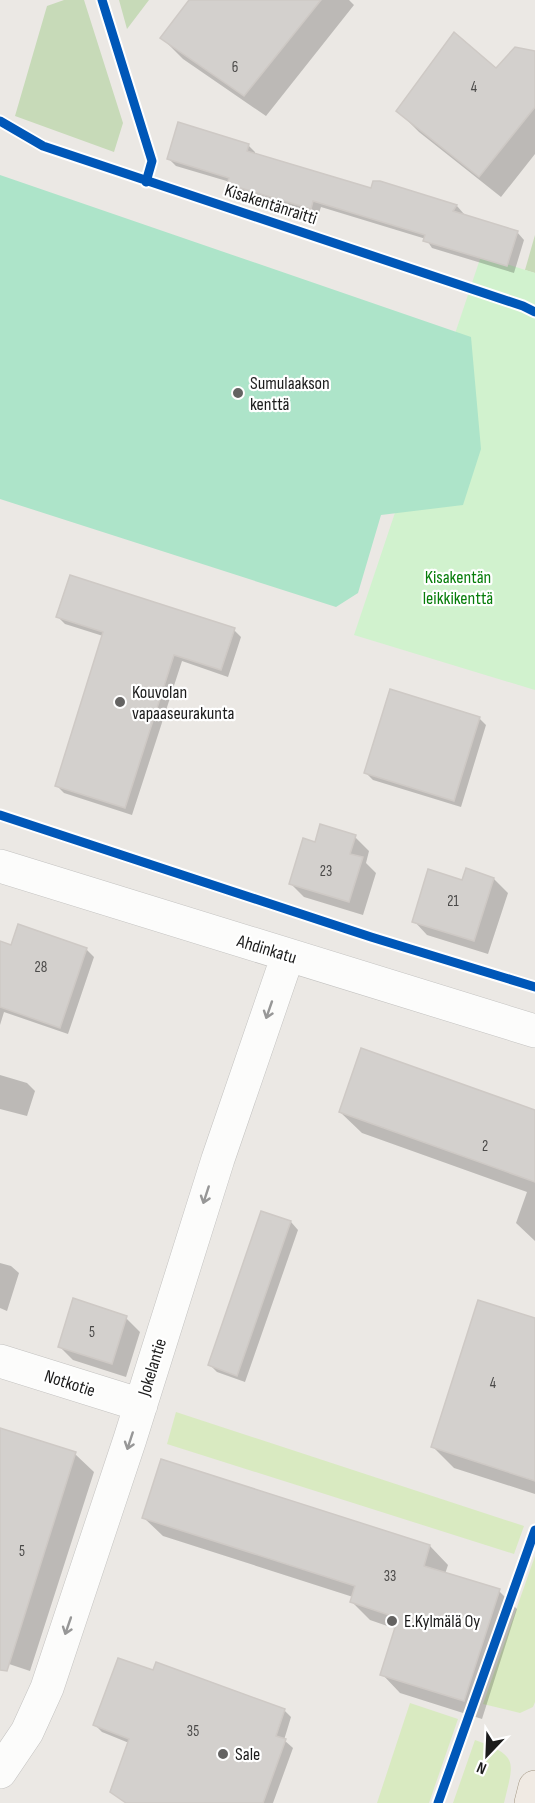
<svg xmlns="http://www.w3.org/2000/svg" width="535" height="1803" font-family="'Sofia Sans Condensed',sans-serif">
	<rect width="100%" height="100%" fill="#ebe8e4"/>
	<path fill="#d9eac1" d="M176,1412L524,1526L514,1554L167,1444Z
		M535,1556V1702L533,1707L520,1713L483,1704Z
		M410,1703L458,1719L429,1803H377Z
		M475,1740C519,1756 514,1761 504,1803H453Z"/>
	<path fill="#c7dab8" d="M64,0H84L123,123L114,152L15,116L47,6Z
		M119,0H149L127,29Z
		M535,235V273L525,270Z"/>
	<path fill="#d1f2ce" d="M481,256L535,273V690L354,635Z"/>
	<path fill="#ade4c9" d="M0,175L471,337L481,449L463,505L381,515L358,593L336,607L0,499Z"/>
	<path fill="#0003" d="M191,0H349L354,5L266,116L183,59L162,38Z
		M535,52V154L501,197L419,132L398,111Z
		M248,145L255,152V155L372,190L379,183L457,206L464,214L462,215L517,232L524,240L514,273L432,248L426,239L321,207L318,216L236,191L230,182L176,166L169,159Z
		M58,617L234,630L241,637L228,677L182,661L132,815L64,793L56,785L103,636L65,624Z
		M479,718L486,725L461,807L373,780L366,773Z
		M355,837L369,851L366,863L376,873L363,915L304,897L290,883L316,844Z
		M494,879L508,893L488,954L427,935L414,921L463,882Z
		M19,926L87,950L94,957L68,1034L4,1012L0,1025V943L12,947Z
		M0,1075L27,1083L35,1091L27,1116L0,1109Z
		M535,1111V1241L516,1223L527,1192L362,1133L340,1112Z
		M262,1213L291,1222L298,1230L245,1382L217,1372L210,1365Z
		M0,1263L11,1266L19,1273L7,1311L0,1308Z
		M126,1318L140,1332L126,1377L73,1360L59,1346Z
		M535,1320V1494L454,1468L433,1447Z
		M0,1429L75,1454L94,1472L30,1671L0,1661Z
		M162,1461L430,1546L448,1565L445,1574L499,1591L517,1609L482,1719L400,1693L382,1674L396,1629L370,1620L352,1602L353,1597L163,1536L144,1518Z
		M154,1672L284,1710L291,1717L284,1740L293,1748L273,1803H128L112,1791L129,1743L102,1732L95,1725Z"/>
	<path fill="#d3d0cd" stroke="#cec9c5" stroke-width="1.5" d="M189,0H321L244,96L160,38Z
		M454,32L496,68L515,47L535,51V107L479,177L396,111Z
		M178,122L249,144L247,151L371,188L373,181H380L457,205L453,211L518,231L507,266L423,241L425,235L313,201L311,209L227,184L229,178L167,159Z
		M70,575L235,628L221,670L174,655L125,808L55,786L103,632L56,617Z
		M390,689L480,717L454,801L364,773Z
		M320,824L356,835L350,854L363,857L349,902L289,884L303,838L315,842Z
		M466,868L494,878L474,941L412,922L428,869L462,880Z
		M18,924L87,948L60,1028L0,1007V941L11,945Z
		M361,1048L535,1110V1182L339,1112Z
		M261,1211L291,1221L237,1376L208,1365Z
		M73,1298L127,1316L112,1364L58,1347Z
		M478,1300L535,1318V1481L431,1447Z
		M0,1428L76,1452L7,1671L0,1670Z
		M161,1459L430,1545L424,1566L500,1589L464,1701L380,1675L398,1618L350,1602L355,1586L142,1518Z
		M118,1658L153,1670L156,1662L285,1709L276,1736L286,1739L263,1803H126L110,1792L129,1739L93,1725Z"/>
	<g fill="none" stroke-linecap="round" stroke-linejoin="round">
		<g stroke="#c3c2c0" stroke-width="34">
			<path id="minor" d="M0,866L535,1031
				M0,1361L141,1405
				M0,1772L27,1732L47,1688L130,1439L218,1159L288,955"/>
		</g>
		<g stroke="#a19481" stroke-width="34">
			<path id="major" d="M531,1803L535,1787"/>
		</g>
		<use href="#minor" stroke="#fcfcfb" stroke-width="33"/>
		<use href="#major" stroke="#f0eae3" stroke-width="33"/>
		<g stroke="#fff" stroke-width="13">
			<path id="cycleway" d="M102,0L152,161L146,182
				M0,121L43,146L523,306L535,312
				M0,815L371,937L535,987
				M438,1803L535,1530"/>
		</g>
		<use href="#cycleway" stroke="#0057b8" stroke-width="9"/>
	</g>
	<defs><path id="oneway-shaft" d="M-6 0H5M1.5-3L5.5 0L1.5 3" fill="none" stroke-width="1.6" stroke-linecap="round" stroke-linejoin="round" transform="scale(1.5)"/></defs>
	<g stroke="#979797">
		<use href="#oneway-shaft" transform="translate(269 1010) rotate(109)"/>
		<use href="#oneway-shaft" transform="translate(206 1195) rotate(108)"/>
		<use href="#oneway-shaft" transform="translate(130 1441) rotate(108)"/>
		<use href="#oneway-shaft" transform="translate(68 1626) rotate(109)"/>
	</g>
	<g fill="#646362" stroke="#fff" stroke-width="2">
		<circle cx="238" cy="393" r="6"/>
		<circle cx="120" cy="702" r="6"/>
		<circle cx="392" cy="1621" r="6"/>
		<circle cx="223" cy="1754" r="6"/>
	</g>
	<g text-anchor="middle" stroke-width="4.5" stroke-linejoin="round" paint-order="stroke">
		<g font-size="15" fill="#4a4948">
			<text x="235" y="72">6</text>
			<text x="474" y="92">4</text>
			<text x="326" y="876">23</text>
			<text x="453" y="906">21</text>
			<text x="41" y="972">28</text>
			<text x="485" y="1151">2</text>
			<text x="92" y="1337">5</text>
			<text x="493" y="1388">4</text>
			<text x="22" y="1556">5</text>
			<text x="390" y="1581">33</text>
			<text x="193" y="1736">35</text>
		</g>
		<g font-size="18" fill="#1c1c1c" stroke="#fff">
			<text transform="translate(271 204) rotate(18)" y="6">Kisakentänraitti</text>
			<text transform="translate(267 949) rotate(17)" y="6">Ahdinkatu</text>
			<text transform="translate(152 1367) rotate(-73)" y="6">Jokelantie</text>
			<text transform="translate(70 1383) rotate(18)" y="6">Notkotie</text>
		</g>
		<g font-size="18" fill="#1c1c1c" stroke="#fff" text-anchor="start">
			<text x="250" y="389">Sumulaakson<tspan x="250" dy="21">kenttä</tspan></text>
			<text x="132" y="698">Kouvolan<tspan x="132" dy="21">vapaaseurakunta</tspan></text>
			<text x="404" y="1627">E.Kylmälä Oy</text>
			<text x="235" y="1760">Sale</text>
		</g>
		<g font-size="18" fill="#077d0a" stroke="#fff">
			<text x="458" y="583">Kisakentän<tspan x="458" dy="21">leikkikenttä</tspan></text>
		</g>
	</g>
	<g transform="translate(487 1755) rotate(203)" stroke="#ffffff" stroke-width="4.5" paint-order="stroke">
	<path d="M0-4.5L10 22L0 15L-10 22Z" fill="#1c1c1c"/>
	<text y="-9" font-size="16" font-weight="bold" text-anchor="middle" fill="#1c1c1c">N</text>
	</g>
</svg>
